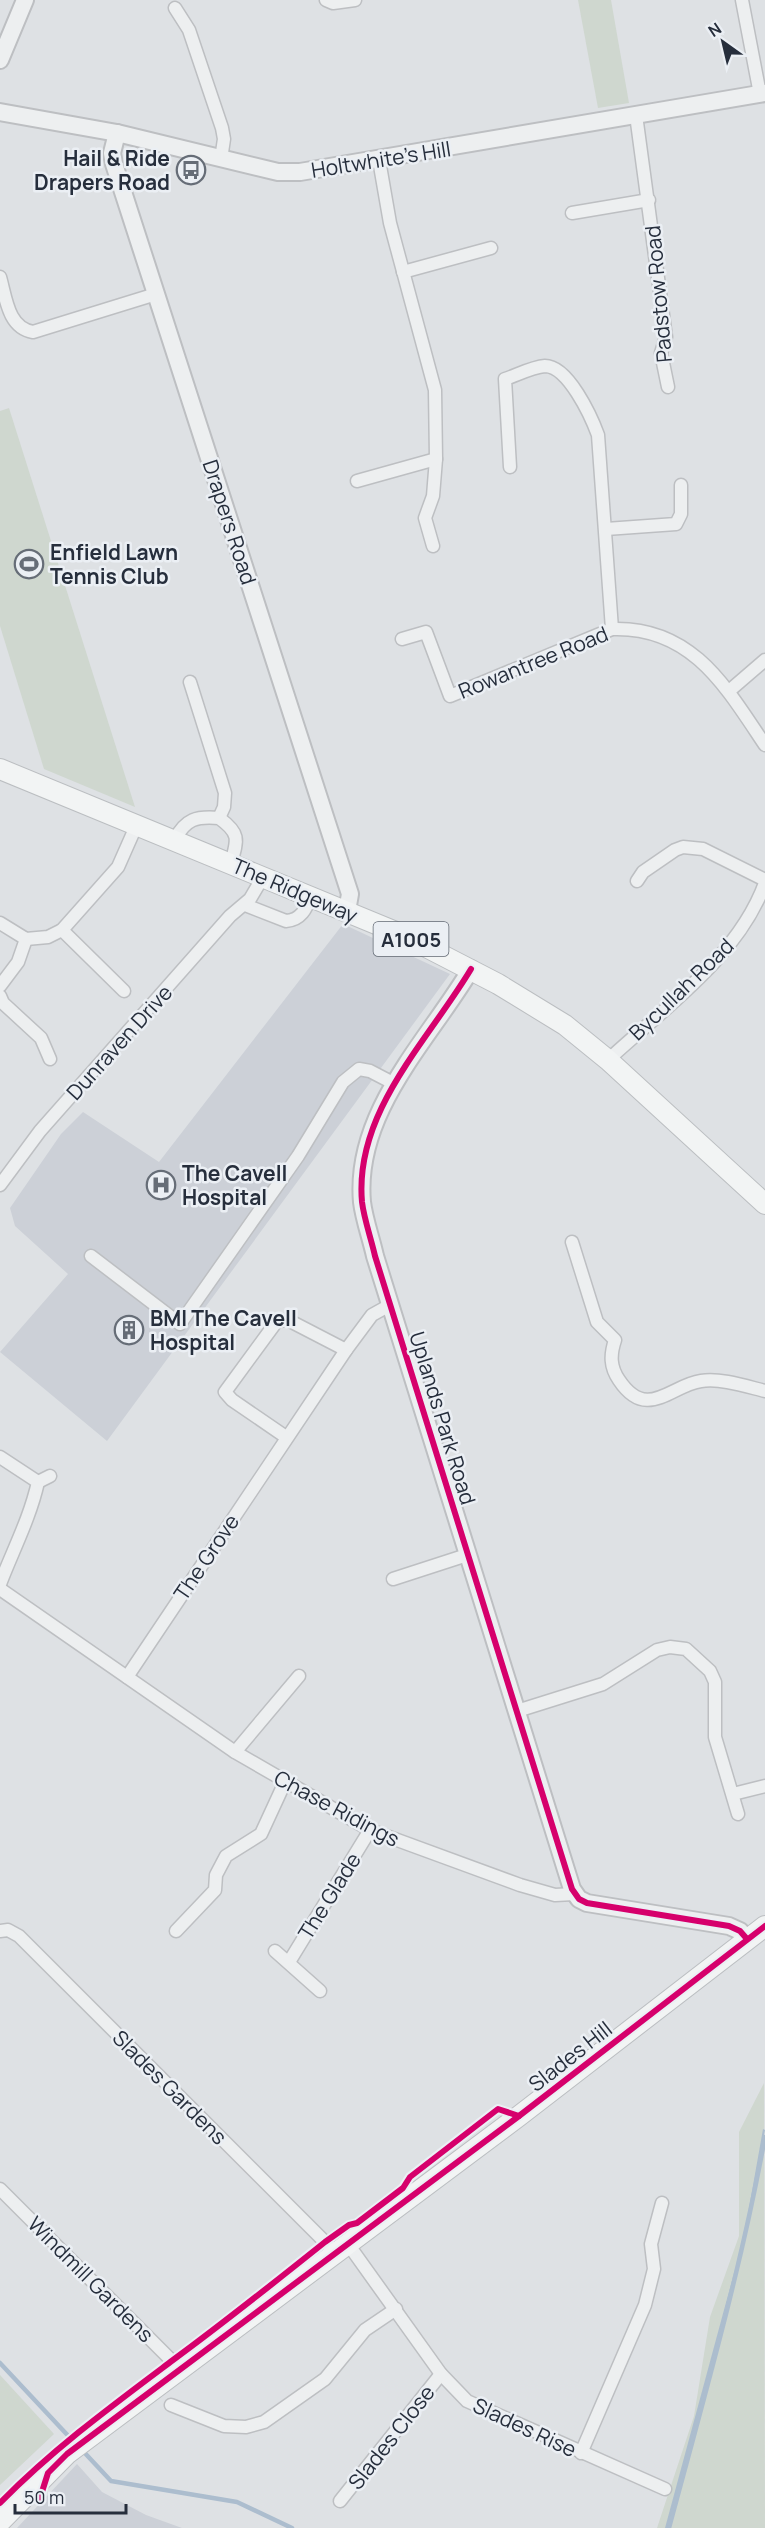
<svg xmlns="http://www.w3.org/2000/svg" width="765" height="2528" font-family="Manrope,sans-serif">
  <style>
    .built { fill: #ccd0d7 }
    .green { fill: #cfd7cf }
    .water { fill: #acbdce }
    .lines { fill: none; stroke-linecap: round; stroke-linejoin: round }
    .stream { stroke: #acbdce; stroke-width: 4.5 }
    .minor-casing { stroke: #bdbfc2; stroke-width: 15 }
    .tertiary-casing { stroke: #bdbfc2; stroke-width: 20 }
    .primary-casing { stroke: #bbbec1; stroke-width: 22 }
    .minor { stroke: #edeff0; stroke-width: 12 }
    .tertiary { stroke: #edeff0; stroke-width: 16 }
    .primary { stroke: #f2f4f4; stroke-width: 20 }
    .cycleway-casing { stroke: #ebeff4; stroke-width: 10 }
    .cycleway { stroke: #d6006c; stroke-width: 6 }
    .labels { text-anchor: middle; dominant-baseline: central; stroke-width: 5; stroke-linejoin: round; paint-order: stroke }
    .shield { fill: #ebeff4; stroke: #616873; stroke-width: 1.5 }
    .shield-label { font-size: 20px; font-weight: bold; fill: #262e3c }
    .poi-label { font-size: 21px; font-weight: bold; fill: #262e3c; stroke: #ebeff4; text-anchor: start }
    .street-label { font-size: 21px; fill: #262e3c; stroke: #ebeff4 }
  </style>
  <rect width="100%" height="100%" fill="#dee1e4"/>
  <g class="built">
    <path d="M343,924L450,974L107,1441L0,1352L68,1274L15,1226L10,1208L61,1134L83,1112L159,1162Z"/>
    <path d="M77,2464L102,2492L146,2515L182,2528H17Z"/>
  </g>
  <g class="green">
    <path d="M578,0H611L629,103L598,108Z"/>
    <path d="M9,408L135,807L44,769L0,626V411Z"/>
    <path d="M764,2083L765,2528H657L694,2416L710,2317L739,2236V2132Z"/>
    <path d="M0,2375L54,2434L0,2485Z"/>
  </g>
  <path class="water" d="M763,2129L765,2130C740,2265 703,2396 668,2528H665L744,2236Z"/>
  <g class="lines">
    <g class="stream">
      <path d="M0,2363L74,2442"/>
      <path d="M82,2450L111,2481L237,2502L292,2528"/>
      <path d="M669,2528C704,2398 741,2269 765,2137"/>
    </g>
    <g class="minor-casing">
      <g id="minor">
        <path d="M326,0L333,3L355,0"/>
        <path d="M742,0L760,94"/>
        <path d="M175,8L189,30L222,128L224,139L221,159"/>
        <path d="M636,115L666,337L661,353L668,387"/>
        <path d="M379,160L390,223L435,390L436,459L433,496L425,518L433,546"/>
        <path d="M572,213L649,200"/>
        <path d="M403,272L491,248"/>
        <path d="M0,277C6,298 8,328 33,332L156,294"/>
        <path d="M510,467L505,379C517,375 532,367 545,366C568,366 591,416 598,435L612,629"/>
        <path d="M357,481L436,459"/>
        <path d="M606,529L676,524L681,514V485"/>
        <path d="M402,639L426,632L450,696L612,629C692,626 726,687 765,745"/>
        <path d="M190,682L225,793L224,807L219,818"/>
        <path d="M729,691L765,660"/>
        <path d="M175,839C186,819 196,816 219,818C240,833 238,839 231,863"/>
        <path d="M637,881L643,872L675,850L683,847L703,849L765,880"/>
        <path d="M245,905L286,921C301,920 306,909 311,896"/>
        <path d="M0,923L26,939L48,937L62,930L118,867L137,824"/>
        <path d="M62,930L124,991"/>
        <path d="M0,986L18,962L26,939"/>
        <path d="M0,996L3,1003L41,1038L50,1059"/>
        <path d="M608,1060C664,1008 738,957 765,883"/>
        <path d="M0,1185L40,1131L230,916L250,899L263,877"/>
        <path d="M572,1242L597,1322L615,1340C610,1355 610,1367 619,1380C647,1422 671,1385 701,1381C721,1378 745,1386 765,1391"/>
        <path d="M91,1256L180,1324L298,1156L343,1082L359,1069L370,1071L393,1083"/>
        <path d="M286,1437L232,1400L225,1392L277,1321L288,1320L346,1350"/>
        <path d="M0,1457L38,1482C30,1518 13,1550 0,1584"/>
        <path d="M38,1482L50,1476"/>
        <path d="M393,1579L467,1555"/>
        <path d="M0,1589L235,1752L370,1830L520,1885L555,1895L574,1894"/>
        <path d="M127,1677L346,1350L372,1315L390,1305"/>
        <path d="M517,1711L603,1684L657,1650L670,1647L686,1649L710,1671L715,1682V1737L738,1814"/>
        <path d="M235,1752L299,1676"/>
        <path d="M733,1794L765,1786"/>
        <path d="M0,1931L8,1930L19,1936L336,2253"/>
        <path d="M176,1931L215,1890L216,1875L226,1856L261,1834L285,1782"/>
        <path d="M275,1951L320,1991"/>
        <path d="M289,1962L370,1830"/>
        <path d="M0,2189L181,2370"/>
        <path d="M348,2244L441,2374L467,2401L665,2489"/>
        <path d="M171,2405L224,2426L246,2427L264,2422L325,2379L365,2330L396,2309"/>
        <path d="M581,2453L645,2305L654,2269L651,2244L662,2203"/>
        <path d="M340,2501L441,2374"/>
      </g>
    </g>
    <g class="tertiary-casing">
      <g id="tertiary">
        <path d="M0,60L25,0"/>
        <path d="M0,112L117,133L278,172H300L765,93"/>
        <path d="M117,133L112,153L114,164L350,894L347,911"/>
        <path d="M471,969C428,1041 354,1112 362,1202C364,1219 371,1238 375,1256L572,1889L579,1899L587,1903L729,1926L740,1931L747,1939"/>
      </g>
    </g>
    <g class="primary-casing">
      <g id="primary">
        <path d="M0,769L403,935L498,984L565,1025L608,1060L765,1204"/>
        <path d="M0,2522L67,2454L519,2116L765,1926"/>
      </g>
    </g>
    <use href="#minor" class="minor"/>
    <use href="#tertiary" class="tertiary"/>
    <use href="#primary" class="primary"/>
    <g class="cycleway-casing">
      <g id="cycleway">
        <path d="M471,969C428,1041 354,1112 362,1202C364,1219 371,1238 375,1256L572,1889L579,1899L587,1903L729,1926L740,1931L747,1939"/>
        <path d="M40,2498L48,2473L67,2454L519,2116L765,1926"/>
        <path d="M0,2503C53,2449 113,2405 173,2360C225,2322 275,2282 325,2242L349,2225L357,2223L403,2188L410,2177L498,2109L519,2116"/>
      </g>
    </g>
    <use href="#cycleway" class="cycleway"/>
  </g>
  <defs>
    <g id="bus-ring" transform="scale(1.5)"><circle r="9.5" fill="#ebeff4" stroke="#666d77" stroke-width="1.5"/><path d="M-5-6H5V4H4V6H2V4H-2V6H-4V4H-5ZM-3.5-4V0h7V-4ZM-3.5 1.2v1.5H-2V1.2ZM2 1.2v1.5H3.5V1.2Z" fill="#666d77"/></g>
    <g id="stadium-ring" transform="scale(1.5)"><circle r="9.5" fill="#ebeff4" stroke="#666d77" stroke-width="1.5"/><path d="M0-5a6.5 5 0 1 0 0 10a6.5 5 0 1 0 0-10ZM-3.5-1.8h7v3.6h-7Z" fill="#666d77"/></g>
    <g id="hospital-ring" transform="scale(1.5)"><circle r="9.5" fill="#ebeff4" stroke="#666d77" stroke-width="1.5"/><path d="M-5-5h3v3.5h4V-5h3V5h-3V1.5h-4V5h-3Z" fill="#666d77"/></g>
    <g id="building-ring" transform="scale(1.5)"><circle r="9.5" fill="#ebeff4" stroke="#666d77" stroke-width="1.5"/><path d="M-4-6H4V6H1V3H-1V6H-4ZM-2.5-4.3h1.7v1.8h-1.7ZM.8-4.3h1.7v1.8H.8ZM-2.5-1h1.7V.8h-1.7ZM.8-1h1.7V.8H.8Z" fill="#666d77"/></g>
  </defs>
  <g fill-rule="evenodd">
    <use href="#bus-ring" x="191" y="170"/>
    <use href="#stadium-ring" x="29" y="564"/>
    <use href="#hospital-ring" x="161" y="1185"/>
    <use href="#building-ring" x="129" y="1330"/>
  </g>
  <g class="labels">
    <rect class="shield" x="373.5" y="922" width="75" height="34" rx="4.5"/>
    <g class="shield-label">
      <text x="411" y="939">A1005</text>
    </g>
    <g class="poi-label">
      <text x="170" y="158" text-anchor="end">Hail &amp; Ride<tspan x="170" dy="24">Drapers Road</tspan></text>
      <text x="50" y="552">Enfield Lawn<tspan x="50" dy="24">Tennis Club</tspan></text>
      <text x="182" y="1173">The Cavell<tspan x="182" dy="24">Hospital</tspan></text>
      <text x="150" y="1318">BMI The Cavell<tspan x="150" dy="24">Hospital</tspan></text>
    </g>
    <g class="street-label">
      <text transform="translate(381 159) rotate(-9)">Holtwhite's Hill</text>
      <text transform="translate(658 294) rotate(-95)">Padstow Road</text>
      <text transform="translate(230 522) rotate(72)">Drapers Road</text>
      <text transform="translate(533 662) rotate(-22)">Rowantree Road</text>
      <text transform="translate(295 890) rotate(23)">The Ridgeway</text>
      <text transform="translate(681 989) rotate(-44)">Bycullah Road</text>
      <text transform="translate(119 1042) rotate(-48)">Dunraven Drive</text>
      <text transform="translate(443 1418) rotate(73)">Uplands Park Road</text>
      <text transform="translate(206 1557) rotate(-56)">The Grove</text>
      <text transform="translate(337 1808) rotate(28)">Chase Ridings</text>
      <text transform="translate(329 1896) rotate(-58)">The Glade</text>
      <text transform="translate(570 2056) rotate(-38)">Slades Hill</text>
      <text transform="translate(170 2087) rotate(45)">Slades Gardens</text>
      <text transform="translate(91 2279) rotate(45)">Windmill Gardens</text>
      <text transform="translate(525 2427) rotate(25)">Slades Rise</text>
      <text transform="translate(391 2437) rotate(-52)">Slades Close</text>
    </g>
  </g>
  <g transform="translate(723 42) rotate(326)" stroke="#ebeff4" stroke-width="4.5" paint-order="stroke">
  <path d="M0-4.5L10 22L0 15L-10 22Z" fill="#262e3c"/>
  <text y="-9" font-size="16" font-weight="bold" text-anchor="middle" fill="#262e3c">N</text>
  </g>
  <path d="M15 2504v9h111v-9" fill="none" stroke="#262e3c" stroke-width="3"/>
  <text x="24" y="2504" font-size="18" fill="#262e3c" stroke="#ebeff4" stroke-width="4.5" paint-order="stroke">50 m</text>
</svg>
